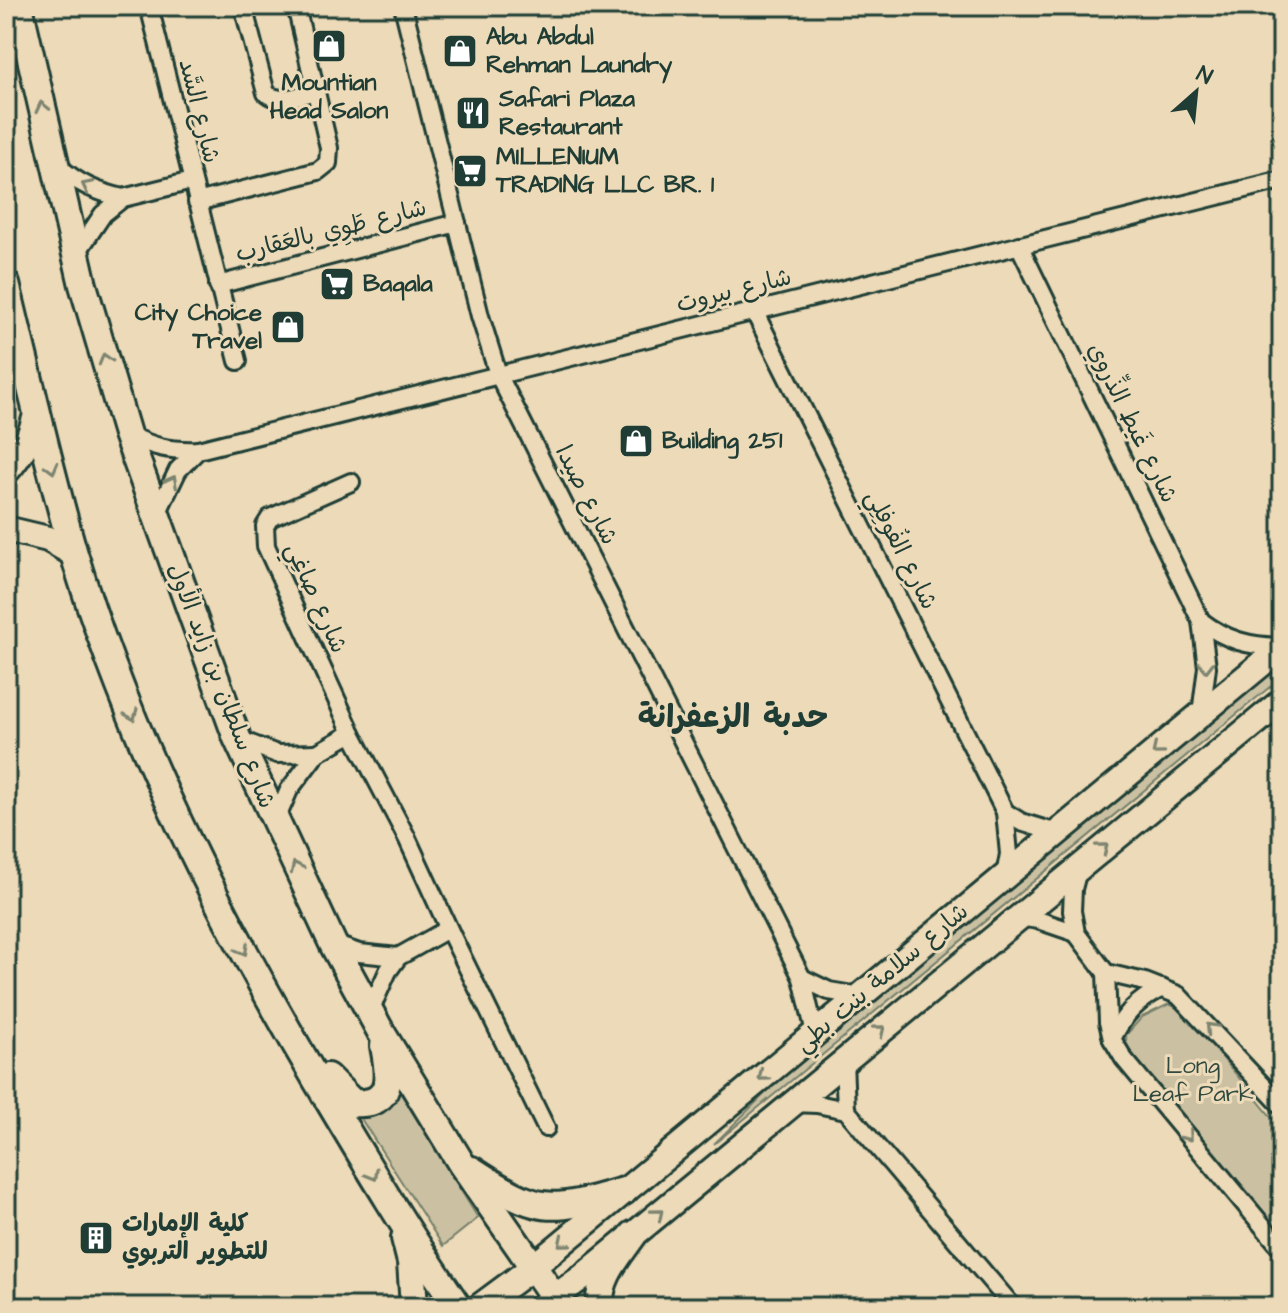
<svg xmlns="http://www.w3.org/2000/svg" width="1288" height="1313" font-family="'Architects Daughter','Playpen Sans Arabic',sans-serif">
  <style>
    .green { fill: #cbc1a2; stroke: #757f6b; stroke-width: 2 }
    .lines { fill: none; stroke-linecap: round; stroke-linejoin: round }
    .street-casing { stroke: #1f3d34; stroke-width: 22 }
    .secondary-casing { stroke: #1f3d34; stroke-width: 30 }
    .primary-casing { stroke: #1f3d34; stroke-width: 32 }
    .street { stroke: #eddab8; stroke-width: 16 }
    .secondary { stroke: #eddab8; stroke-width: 24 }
    .primary { stroke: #eddab8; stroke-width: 26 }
    .oneway { stroke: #7c846f }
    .labels { text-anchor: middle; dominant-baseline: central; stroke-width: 6; stroke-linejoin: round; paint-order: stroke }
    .poi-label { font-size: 24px; font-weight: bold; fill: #1f3d34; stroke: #eddab8; text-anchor: start }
    .street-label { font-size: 24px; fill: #1f3d34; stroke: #eddab8 }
    .park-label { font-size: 24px; fill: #304a3f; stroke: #eddab8 }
    .district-label { font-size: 32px; font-weight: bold; fill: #1f3d34; stroke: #eddab8 }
  </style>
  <rect width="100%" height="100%" fill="#eddab8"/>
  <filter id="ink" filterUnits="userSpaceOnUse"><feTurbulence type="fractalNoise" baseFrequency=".0125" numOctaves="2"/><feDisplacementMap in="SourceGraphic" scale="16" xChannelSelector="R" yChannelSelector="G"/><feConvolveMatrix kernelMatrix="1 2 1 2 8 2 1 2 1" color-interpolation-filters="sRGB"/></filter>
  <g filter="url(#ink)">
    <g class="green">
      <path d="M1282,656V677L714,1144L798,1061Z"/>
      <path d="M1169,1004L1184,1011L1282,1130V1245L1127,1057L1126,1035L1142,1017Z"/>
      <path d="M395,1084L478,1218L443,1246L356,1111Z"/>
    </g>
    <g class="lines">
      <g class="street-casing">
        <g id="street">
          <path d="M149,6L238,361"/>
          <path d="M243,6L266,93C280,105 300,95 317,90"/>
          <path d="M403,6L480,316L498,374L802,978L815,1033"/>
          <path d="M58,166C78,184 97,192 123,198"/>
          <path d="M197,202L318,171L328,163L329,148L296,6"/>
          <path d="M1019,245L1201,621L1207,667L1201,714"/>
          <path d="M76,254L103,214L123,198L192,181"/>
          <path d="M218,285L457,223"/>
          <path d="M754,311L1005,812L1009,854L1005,876"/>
          <path d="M127,434C153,447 168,451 198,450L1282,180"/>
          <path d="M351,482L270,518L265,526L266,546L352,733L407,838L453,938L546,1128"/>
          <path d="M156,516L178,470L198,450"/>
          <path d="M1201,621C1227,641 1249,646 1281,647"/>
          <path d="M238,739L277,754L317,753"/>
          <path d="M1005,812L1021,822L1057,833"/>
          <path d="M275,822L289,790L317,753L352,733"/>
          <path d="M1078,870L1073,889L1072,911L1076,933L1106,973L1108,1022L1112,1039L1124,1059L1282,1249"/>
          <path d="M1019,917L1038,920L1076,933"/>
          <path d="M333,944L359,953L398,957"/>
          <path d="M1106,973L1145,982L1178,995L1282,1106"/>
          <path d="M802,978L829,991L859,996"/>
          <path d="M370,1011L388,971L398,957L448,929"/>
          <path d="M1112,1039C1124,1014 1138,1000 1162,988"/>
          <path d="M844,1060L846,1110"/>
          <path d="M792,1103L817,1104L846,1110L1013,1307"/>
        </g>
      </g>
      <g class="secondary-casing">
        <g id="secondary">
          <path d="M6,472C24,452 31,436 37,410"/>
          <path d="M6,529L48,539L74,554"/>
          <path d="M479,1307L533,1267L1282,647"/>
          <path d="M541,1307L581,1278L1282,701"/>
        </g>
      </g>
      <g class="primary-casing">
        <g id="primary">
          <path d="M19,6L83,285L127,434L237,738L333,944L381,1032L461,1163L561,1307"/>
          <path d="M6,284C28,374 48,465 74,554C130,740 219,914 317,1081C363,1158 408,1234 458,1307"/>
          <path d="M327,1077L353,1103C394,1106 390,1076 384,1046"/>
          <path d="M472,1170C539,1214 547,1213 624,1191"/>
          <path d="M405,1238L411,1262L414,1307"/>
          <path d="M600,1307C598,1278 617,1258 633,1235"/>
        </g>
      </g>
      <use href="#street" class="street"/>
      <use href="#secondary" class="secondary"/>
      <use href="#primary" class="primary"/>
    </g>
    <defs><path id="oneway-chevron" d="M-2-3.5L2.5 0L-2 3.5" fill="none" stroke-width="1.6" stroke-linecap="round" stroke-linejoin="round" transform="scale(2)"/></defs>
    <g class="oneway">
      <use href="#oneway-chevron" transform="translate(42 107) rotate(-103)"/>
      <use href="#oneway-chevron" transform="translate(87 186) rotate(-153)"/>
      <use href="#oneway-chevron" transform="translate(105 359) rotate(-106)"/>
      <use href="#oneway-chevron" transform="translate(52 468) rotate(75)"/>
      <use href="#oneway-chevron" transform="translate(172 481) rotate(-62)"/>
      <use href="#oneway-chevron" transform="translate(1206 667) rotate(90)"/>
      <use href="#oneway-chevron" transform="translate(132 715) rotate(68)"/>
      <use href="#oneway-chevron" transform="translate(1157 750) rotate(140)"/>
      <use href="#oneway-chevron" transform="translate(1103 848) rotate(-39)"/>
      <use href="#oneway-chevron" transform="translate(296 867) rotate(-115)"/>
      <use href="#oneway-chevron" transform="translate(243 950) rotate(61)"/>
      <use href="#oneway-chevron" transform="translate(1211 1028) rotate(-133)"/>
      <use href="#oneway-chevron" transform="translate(880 1030) rotate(-39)"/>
      <use href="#oneway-chevron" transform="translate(763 1076) rotate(140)"/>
      <use href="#oneway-chevron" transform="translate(1188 1136) rotate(50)"/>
      <use href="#oneway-chevron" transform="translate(373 1175) rotate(60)"/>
      <use href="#oneway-chevron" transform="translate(658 1214) rotate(-40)"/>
      <use href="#oneway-chevron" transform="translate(563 1242) rotate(140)"/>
    </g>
  </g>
  <defs>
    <g id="shop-square" transform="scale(1.8)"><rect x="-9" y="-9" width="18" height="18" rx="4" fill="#1f3d34" stroke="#eddab8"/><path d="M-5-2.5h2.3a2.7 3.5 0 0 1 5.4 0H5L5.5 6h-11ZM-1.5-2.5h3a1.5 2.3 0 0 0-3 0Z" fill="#fff"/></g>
    <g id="restaurant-square" transform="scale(1.8)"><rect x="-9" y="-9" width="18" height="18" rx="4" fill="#1f3d34" stroke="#eddab8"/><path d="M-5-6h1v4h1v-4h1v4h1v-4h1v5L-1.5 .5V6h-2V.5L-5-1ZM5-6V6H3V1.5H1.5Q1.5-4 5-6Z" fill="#fff"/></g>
    <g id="supermarket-square" transform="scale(1.8)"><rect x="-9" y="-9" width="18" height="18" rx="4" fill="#1f3d34" stroke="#eddab8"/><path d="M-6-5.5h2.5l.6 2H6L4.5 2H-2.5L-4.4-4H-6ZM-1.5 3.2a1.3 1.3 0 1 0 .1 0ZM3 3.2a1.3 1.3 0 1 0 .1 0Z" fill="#fff"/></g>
    <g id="building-square" transform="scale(1.8)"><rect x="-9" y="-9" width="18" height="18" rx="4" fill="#1f3d34" stroke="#eddab8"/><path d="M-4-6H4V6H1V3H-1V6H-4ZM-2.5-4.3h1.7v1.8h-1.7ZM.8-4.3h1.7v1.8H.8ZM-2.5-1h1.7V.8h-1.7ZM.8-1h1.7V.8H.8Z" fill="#fff"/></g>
  </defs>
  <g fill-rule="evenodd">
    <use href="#shop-square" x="329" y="46"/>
    <use href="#shop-square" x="460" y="51"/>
    <use href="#restaurant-square" x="473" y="113"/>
    <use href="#supermarket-square" x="470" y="171"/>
    <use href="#supermarket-square" x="337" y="284"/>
    <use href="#shop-square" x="288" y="327"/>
    <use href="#shop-square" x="636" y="441"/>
    <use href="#building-square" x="96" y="1238"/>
  </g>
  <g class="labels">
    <g class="poi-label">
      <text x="486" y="37">Abu Abdul<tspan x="486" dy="28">Rehman Laundry</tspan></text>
      <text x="329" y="83" text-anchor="middle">Mountian<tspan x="329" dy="28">Head Salon</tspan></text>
      <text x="499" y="99">Safari Plaza<tspan x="499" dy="28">Restaurant</tspan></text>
      <text x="496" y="157">MILLENIUM<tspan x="496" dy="28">TRADING LLC BR. 1</tspan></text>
      <text x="363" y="284">Baqala</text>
      <text x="262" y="313" text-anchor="end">City Choice<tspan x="262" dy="28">Travel</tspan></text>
      <text x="662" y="441">Building 251</text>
      <text x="122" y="1224">كلية الإمارات<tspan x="122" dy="28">للتطوير التربوي</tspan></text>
    </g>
    <g class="street-label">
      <text transform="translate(199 111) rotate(76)">شارع السَّد</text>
      <text transform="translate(331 231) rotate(-14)">شارع طَوِي بالعَقارب</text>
      <text transform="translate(734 291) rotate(-14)">شارع بيروت</text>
      <text transform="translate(1132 423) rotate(64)">شارع غَيط الذِّروي</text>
      <text transform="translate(586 495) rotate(63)">شارع صيدا</text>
      <text transform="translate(901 550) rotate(63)">شارع الفُوفِلِي</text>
      <text transform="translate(316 598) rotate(66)">شارع صاغِي</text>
      <text transform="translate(221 686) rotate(69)">شارع سلطان بن زايد الأول</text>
      <text transform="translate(882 978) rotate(-40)">شارع سلامة بنت بطي</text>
    </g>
    <g class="park-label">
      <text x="1193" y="1066">Long<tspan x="1193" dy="28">Leaf Park</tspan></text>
    </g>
    <g class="district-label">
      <text x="733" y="717">حدبة الزعفرانة</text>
    </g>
  </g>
  <rect width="1288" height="1313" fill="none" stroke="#eddab8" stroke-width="32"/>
  <rect x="16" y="16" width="1256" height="1281" fill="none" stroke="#1f3d34" stroke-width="3" filter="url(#ink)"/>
  <g transform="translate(1196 92) rotate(27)" stroke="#eddab8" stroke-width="6" paint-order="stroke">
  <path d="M0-6L14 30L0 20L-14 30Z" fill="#1f3d34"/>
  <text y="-12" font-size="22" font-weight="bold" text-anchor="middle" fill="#1f3d34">N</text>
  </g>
</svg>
